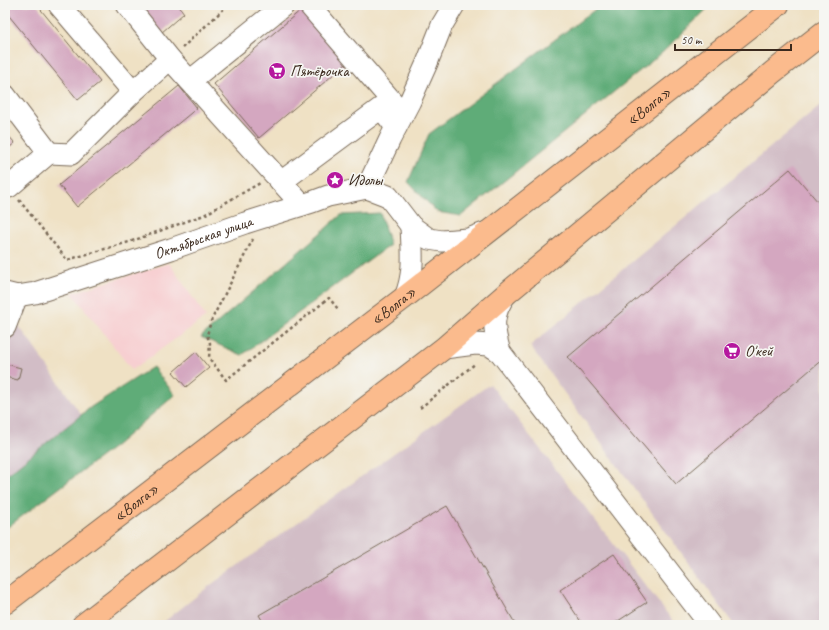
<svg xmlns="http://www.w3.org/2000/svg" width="829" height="630" font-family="Caveat,sans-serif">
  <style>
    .built { fill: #f7cfd1 }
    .industrial { fill: #d2bdc6 }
    .forest { fill: #5eac78; stroke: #4c6b4b }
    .building { fill: #d4a7c0 }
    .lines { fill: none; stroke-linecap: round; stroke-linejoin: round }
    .minor-casing { stroke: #7a6a58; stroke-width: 23 }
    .highway-casing { stroke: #7a6a58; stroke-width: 24 }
    .path { stroke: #7a6a58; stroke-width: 2.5; stroke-dasharray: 3 3; stroke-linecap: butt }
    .minor { stroke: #fff; stroke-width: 21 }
    .highway { stroke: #fbbb8d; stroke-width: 22 }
    .labels { text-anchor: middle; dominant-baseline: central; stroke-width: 3.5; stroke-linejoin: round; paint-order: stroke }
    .poi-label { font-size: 16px; fill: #3b2a1e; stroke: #f6f6f2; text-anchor: start }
    .street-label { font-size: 16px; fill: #3b2a1e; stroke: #f6f6f2 }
  </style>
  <rect width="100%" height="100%" fill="#f6f6f2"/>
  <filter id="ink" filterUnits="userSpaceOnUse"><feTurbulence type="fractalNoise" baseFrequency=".025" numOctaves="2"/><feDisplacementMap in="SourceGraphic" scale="8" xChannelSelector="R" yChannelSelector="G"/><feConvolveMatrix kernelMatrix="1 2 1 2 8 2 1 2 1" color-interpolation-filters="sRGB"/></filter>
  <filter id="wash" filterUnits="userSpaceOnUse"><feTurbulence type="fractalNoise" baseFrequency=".012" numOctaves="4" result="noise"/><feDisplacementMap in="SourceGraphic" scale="16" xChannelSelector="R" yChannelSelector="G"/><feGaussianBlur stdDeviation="0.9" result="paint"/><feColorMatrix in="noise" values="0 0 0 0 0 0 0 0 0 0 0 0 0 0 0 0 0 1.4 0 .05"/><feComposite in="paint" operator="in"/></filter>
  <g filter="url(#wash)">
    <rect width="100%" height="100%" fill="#efe1c4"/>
    <path class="built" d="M169,263L206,317L132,370L72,293Z"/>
    <g class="industrial">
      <path d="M824,103V625H734L530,346Z"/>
      <path d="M5,306L99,440L5,512Z"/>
      <path d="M490,384L676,625H160L208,587Z"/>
    </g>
    <g class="forest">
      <path d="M601,5H711L663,52L461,216L437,212L408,182L429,134Z"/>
      <path d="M380,213L390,245L242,355L201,337L341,215Z"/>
      <path d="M153,367L175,395L115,446L5,529V476L91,407Z"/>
    </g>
    <g id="blocks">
      <g class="building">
        <path d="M5,5H37L100,82L78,100L5,11Z"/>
        <path d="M138,5H178L184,13L161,33Z"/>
        <path d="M302,9L347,63L259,138L214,84Z"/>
        <path d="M179,86L197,108L77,207L59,185Z"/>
        <path d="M5,132L15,143L5,151Z"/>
        <path d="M790,169L824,209V358L676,484L568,357Z"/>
        <path d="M196,352L209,368L186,387L173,372Z"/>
        <path d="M6,364L21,368L18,380L5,377Z"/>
        <path d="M447,506L516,625H265L259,615Z"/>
        <path d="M614,554L647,602L612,625H583L560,590Z"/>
      </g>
    </g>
  </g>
  <g filter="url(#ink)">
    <use href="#blocks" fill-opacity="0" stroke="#7a6a58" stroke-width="1"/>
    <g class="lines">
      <g class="minor-casing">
        <g id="minor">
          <path d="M127,5L170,59L133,92"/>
          <path d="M309,5L403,114"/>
          <path d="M170,59L302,205"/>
          <path d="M190,81L284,5"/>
          <path d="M5,95L49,153L9,187"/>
          <path d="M49,153L71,154L133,92L59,5"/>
          <path d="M281,182L381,108L396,127"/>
          <path d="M367,188L390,139L410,101L427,63L442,25L454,5"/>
          <path id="s1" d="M5,293L17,296L35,293L171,249L245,223L312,202L328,196L367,188L388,196L411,226L429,239L442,241L468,239L487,232"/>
          <path d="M405,297C415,273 412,252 411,226"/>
          <path d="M5,327L17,296"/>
          <path d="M444,348L475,344L489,345L500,352L710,625"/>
          <path d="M500,352C493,328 491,315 506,294"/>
        </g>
      </g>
      <g class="highway-casing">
        <g id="highway">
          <path id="s2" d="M5,603L405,297L778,5"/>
          <path d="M83,625L444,348L506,294L773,72L824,32"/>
        </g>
      </g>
      <g class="path">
        <path d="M182,48L228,5"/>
        <path d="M19,200L67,260L129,242L204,215L260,183"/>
        <path d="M253,239L211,321L207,335L210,343L209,358L226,380L329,298L338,309"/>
        <path d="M420,408L476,363"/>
      </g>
      <use href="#minor" class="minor"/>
      <use href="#highway" class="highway"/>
    </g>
  </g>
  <defs>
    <g id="supermarket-disc" transform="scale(0.9)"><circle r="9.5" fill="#b5179e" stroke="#f6f6f2"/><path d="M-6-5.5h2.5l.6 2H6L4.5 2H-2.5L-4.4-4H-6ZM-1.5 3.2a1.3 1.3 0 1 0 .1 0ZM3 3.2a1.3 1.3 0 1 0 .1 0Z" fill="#fff"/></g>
    <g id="sight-disc" transform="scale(0.9)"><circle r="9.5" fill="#b5179e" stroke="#f6f6f2"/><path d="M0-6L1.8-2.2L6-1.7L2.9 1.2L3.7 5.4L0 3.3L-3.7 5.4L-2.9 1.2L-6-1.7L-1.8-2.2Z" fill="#fff"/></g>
  </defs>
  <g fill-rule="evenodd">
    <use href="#supermarket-disc" x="277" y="71"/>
    <use href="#sight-disc" x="335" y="180"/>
    <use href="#supermarket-disc" x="732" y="351"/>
  </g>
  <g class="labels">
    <g class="poi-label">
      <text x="290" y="71">Пятёрочка</text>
      <text x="348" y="180">Идолы</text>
      <text x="745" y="351">О'кей</text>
    </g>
    <g class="street-label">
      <text stroke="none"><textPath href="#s2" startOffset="813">«Волга»</textPath></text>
      <text stroke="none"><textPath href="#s1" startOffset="208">Октябрьская улица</textPath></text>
      <text stroke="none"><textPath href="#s2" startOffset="489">«Волга»</textPath></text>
      <text stroke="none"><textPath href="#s2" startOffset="165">«Волга»</textPath></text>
    </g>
  </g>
  <rect width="829" height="630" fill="none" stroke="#f6f6f2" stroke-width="20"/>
  <path d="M675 44v6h116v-6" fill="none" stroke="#3b2a1e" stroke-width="2"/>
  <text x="681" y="44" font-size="12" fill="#3b2a1e" stroke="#f6f6f2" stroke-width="3" paint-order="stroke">50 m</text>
</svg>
